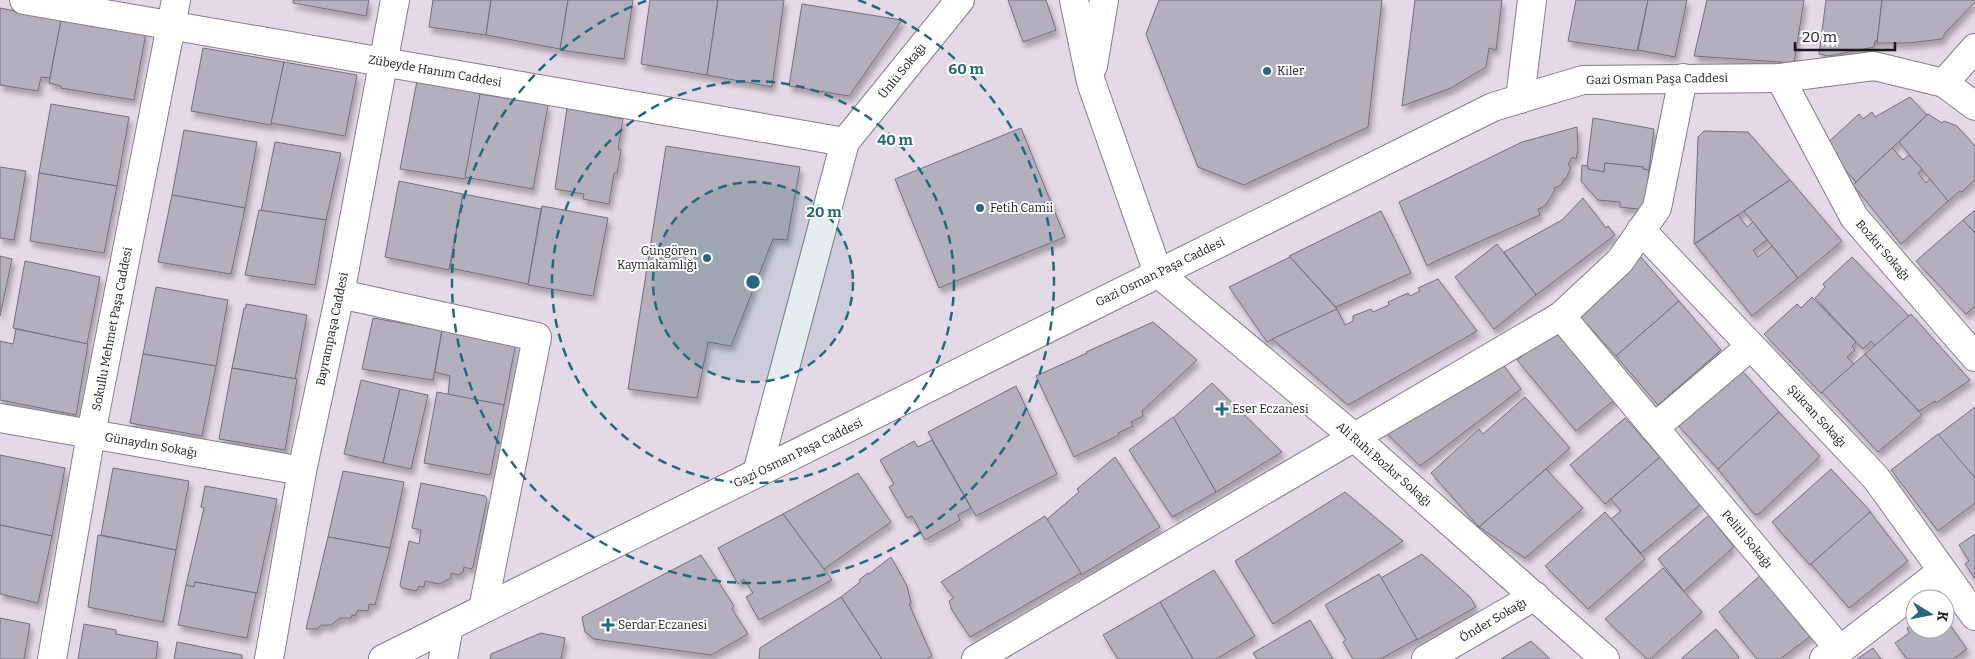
<svg xmlns="http://www.w3.org/2000/svg" width="1975" height="659" font-family="Bitter,serif">
  <style>
    .building { fill: #b3afbd; stroke: #726f7c; filter: url(#shadow) }
    .lines { fill: none; stroke-linecap: round; stroke-linejoin: round }
    .minor-casing { stroke: #857c88; stroke-width: 30 }
    .tertiary-casing { stroke: #857c88; stroke-width: 30 }
    .minor { stroke: #fff; stroke-width: 28 }
    .tertiary { stroke: #fff; stroke-width: 28 }
    .ring { fill: none; stroke: #25687a; stroke-width: 2.5; stroke-dasharray: 9 6 }
    .poi-dot { fill: #25687a; stroke: #fff; stroke-width: 2 }
    .labels { text-anchor: middle; dominant-baseline: central; stroke-width: 4; stroke-linejoin: round; paint-order: stroke }
    .street-label { font-size: 12px; fill: #1b181c; stroke: #fff }
    .poi-label { font-size: 12px; fill: #1b181c; stroke: #fff; text-anchor: start }
    .centre { fill: #25687a; stroke: #fff; stroke-width: 2.5 }
    .ring-label { font-size: 15px; text-anchor: middle; font-weight: bold; fill: #25687a; stroke: #fff; stroke-width: 4; stroke-linejoin: round; paint-order: stroke }
  </style>
  <defs>
    <filter id="shadow"><feDropShadow dx="3" dy="5.5" stdDeviation="2.5" flood-color="#0004"/></filter>
  </defs>
  <rect width="100%" height="100%" fill="#e4dae7"/>
  <g class="building">
    <path d="M293,0H369L366,16L293,3Z"/>
    <path d="M433,0H491L486,35L429,27Z"/>
    <path d="M491,0H568L560,49L486,35Z"/>
    <path d="M568,0H633L624,59L560,50Z"/>
    <path d="M650,0H718L707,75L641,64Z"/>
    <path d="M718,0H784L772,87L707,75Z"/>
    <path d="M1008,0H1046L1056,30L1023,42Z"/>
    <path d="M1159,0H1382L1368,127L1244,185L1198,167L1146,34Z"/>
    <path d="M1415,0H1502L1496,50L1489,48L1486,67L1451,88L1402,106Z"/>
    <path d="M1576,0H1648L1637,51L1568,41Z"/>
    <path d="M1648,0H1687L1675,57L1638,50Z"/>
    <path d="M1707,0H1804L1794,63L1694,56Z"/>
    <path d="M1826,0H1882L1878,36L1877,41H1875L1874,47L1829,56L1819,54Z"/>
    <path d="M1882,0H1975V2L1945,33L1942,39L1909,43H1877Z"/>
    <path d="M802,4L902,20L849,96L789,86Z"/>
    <path d="M0,8L61,20L50,78L41,77L38,91L0,85Z"/>
    <path d="M61,20L146,32L134,100L61,88V86L49,83Z"/>
    <path d="M203,48L284,62L271,125L191,111Z"/>
    <path d="M284,62L357,75L345,136L271,123Z"/>
    <path d="M417,81L481,92L465,179L400,169Z"/>
    <path d="M480,94L548,105L533,189L465,177Z"/>
    <path d="M1910,97L1927,115L1856,182L1824,146L1859,114L1863,119L1872,112L1875,117Z"/>
    <path d="M51,104L129,117L117,186L39,173Z"/>
    <path d="M567,108L623,119L618,149L621,150L617,173H614L609,204L583,199L584,194L555,189Z"/>
    <path d="M1928,114L1942,123L1944,121L1957,126L1975,146V179L1962,192L1960,191L1948,201L1899,142Z"/>
    <path d="M1593,118L1654,129L1649,170L1643,169V167L1605,163L1604,172L1588,169L1587,166Z"/>
    <path d="M1577,127L1578,150L1576,159L1572,157L1568,165L1571,167L1566,179H1564L1561,185L1554,188L1555,190L1545,206L1538,209L1540,215L1436,261L1427,266L1399,202L1522,142Z"/>
    <path d="M1021,128L1065,237L939,288L895,179Z"/>
    <path d="M184,130L257,142L245,208L172,195Z"/>
    <path d="M1704,131L1748,132L1790,180L1694,244L1698,137Z"/>
    <path d="M275,142L341,153L326,220L261,211Z"/>
    <path d="M666,146L800,167L787,240L773,239L731,346L708,342L697,398L628,389Z"/>
    <path d="M1892,148L1903,160L1909,155L1922,169L1918,173L1926,183L1930,179L1948,201L1901,244L1853,185Z"/>
    <path d="M1605,163L1643,167V169L1649,170L1645,210L1620,207V202L1598,200L1581,181L1582,165L1588,166V169L1604,172Z"/>
    <path d="M0,167L26,171L14,240L0,238Z"/>
    <path d="M39,173L117,186L104,253L30,241Z"/>
    <path d="M1790,180L1842,241L1798,278L1744,211Z"/>
    <path d="M399,181L463,194L449,270L385,257Z"/>
    <path d="M463,194L541,209L528,284L450,268Z"/>
    <path d="M172,195L245,208L231,274L158,262Z"/>
    <path d="M1583,198L1606,228L1608,226L1615,235L1536,295L1504,252L1562,220Z"/>
    <path d="M542,206L608,218L593,296L528,285Z"/>
    <path d="M259,210L326,220L315,285L245,275Z"/>
    <path d="M1975,210V233L1963,220Z"/>
    <path d="M1381,211L1411,273L1336,307L1289,256Z"/>
    <path d="M1738,215L1747,227L1753,222L1767,240L1753,250L1758,257L1772,246L1798,278L1752,316L1695,244Z"/>
    <path d="M1963,220L1975,233V306L1966,314L1916,261Z"/>
    <path d="M1497,244L1536,295L1494,329L1455,277Z"/>
    <path d="M1639,255L1679,301L1616,356L1574,310Z"/>
    <path d="M0,256L12,259L0,316Z"/>
    <path d="M1290,257L1337,309L1267,342L1229,287Z"/>
    <path d="M1852,257L1909,316L1875,346L1871,341L1863,349L1815,298L1825,287L1823,284Z"/>
    <path d="M25,261L100,277L87,344L13,328Z"/>
    <path d="M1438,279L1477,331L1348,405L1272,339L1337,309L1345,325L1353,321V316L1371,309L1373,312L1389,305L1388,302L1408,293L1410,296L1420,291L1418,288Z"/>
    <path d="M156,287L228,300L216,366L143,354Z"/>
    <path d="M1812,297L1856,342L1852,346L1855,350L1847,357L1854,364L1821,393L1764,334L1797,304L1801,308Z"/>
    <path d="M1679,301L1721,350L1658,405L1616,356Z"/>
    <path d="M246,304L307,315L295,379L232,368L244,308H246Z"/>
    <path d="M1911,314L1970,380L1936,403L1935,401L1919,411L1865,354Z"/>
    <path d="M373,318L442,330L433,380L362,369Z"/>
    <path d="M1153,322L1197,360L1142,411L1143,416L1131,422L1133,426L1118,433L1119,435L1074,457L1036,376L1087,353L1086,352Z"/>
    <path d="M1561,325L1618,397L1576,431L1517,360Z"/>
    <path d="M16,329L88,344L76,415L0,400V341L13,344Z"/>
    <path d="M442,330L516,342L504,405L448,395L450,376L435,372Z"/>
    <path d="M143,354L216,366L202,436L130,423Z"/>
    <path d="M1865,354L1922,415L1878,452L1822,392Z"/>
    <path d="M1502,363L1521,389L1420,466L1381,428Z"/>
    <path d="M1738,366L1779,412L1718,469L1676,423Z"/>
    <path d="M232,368L297,379L285,450L219,439Z"/>
    <path d="M361,380L400,389L383,463L344,454Z"/>
    <path d="M1212,383L1282,452L1216,492L1173,418Z"/>
    <path d="M1016,386L1057,474L976,516L928,432Z"/>
    <path d="M400,389L428,395L411,469L383,463Z"/>
    <path d="M437,392L504,405L490,475L424,463Z"/>
    <path d="M1525,397L1570,448L1479,527L1431,473L1479,429L1483,434Z"/>
    <path d="M1975,407V478L1938,435Z"/>
    <path d="M1779,412L1820,456L1760,513L1755,515L1718,469Z"/>
    <path d="M1173,417L1216,492L1172,517L1129,450Z"/>
    <path d="M1625,418L1660,457L1605,504L1570,465Z"/>
    <path d="M1938,434L1975,478V503L1938,531L1891,470Z"/>
    <path d="M932,440L971,508L958,515L960,520L925,540L912,516L907,518L889,487L894,484L880,460L914,441L918,447Z"/>
    <path d="M0,455L65,468L52,536L0,525Z"/>
    <path d="M1115,457L1160,527L1081,575L1046,520L1079,492L1077,489Z"/>
    <path d="M1660,457L1701,504L1641,553L1611,519L1621,511L1611,499Z"/>
    <path d="M113,468L189,481L176,550L101,535Z"/>
    <path d="M1546,469L1583,508L1525,558L1479,527Z"/>
    <path d="M1831,469L1871,512L1810,565L1772,522Z"/>
    <path d="M343,471L404,482L390,548L328,537Z"/>
    <path d="M858,473L891,522L824,569L783,514Z"/>
    <path d="M421,483L485,496L487,499L473,567L471,569L464,567L463,572L458,575L451,573V578L439,584L425,581L424,587L419,586L416,591L402,588L400,585L409,541L419,544L421,530L412,528Z"/>
    <path d="M205,486L277,499L257,593L195,582L194,587L186,585L204,508L201,507Z"/>
    <path d="M1345,492L1403,541L1273,624L1235,561Z"/>
    <path d="M1605,512L1645,559L1588,609L1545,566Z"/>
    <path d="M1870,512L1908,561L1849,608L1811,564Z"/>
    <path d="M783,514L832,580L759,620L746,597L753,593L744,579L738,584L718,548Z"/>
    <path d="M1709,515L1734,547L1684,591L1658,559Z"/>
    <path d="M1045,516L1081,573L970,637L952,610L949,601L954,598L941,582Z"/>
    <path d="M0,525L52,536L38,603L0,594Z"/>
    <path d="M1975,534V579L1965,564L1969,561L1959,545Z"/>
    <path d="M98,535L176,550L163,622L88,607Z"/>
    <path d="M328,537L390,548L375,605L369,604L368,611L358,610L355,616L352,615L351,618H340L331,625H321L317,629H306Z"/>
    <path d="M1422,554L1470,597L1476,607L1417,640L1381,578Z"/>
    <path d="M701,555L734,606L732,609L748,634L711,655L594,639L585,632L582,617Z"/>
    <path d="M891,557L907,586L911,603L909,604L932,656L927,659H882L841,597L860,582L859,580L868,573L869,574Z"/>
    <path d="M1663,568L1702,612L1650,659H1647L1605,619Z"/>
    <path d="M1214,570L1255,636L1216,659H1193L1160,602Z"/>
    <path d="M1763,573L1816,632L1780,659H1757L1719,612Z"/>
    <path d="M1379,574L1417,639L1380,659H1353L1343,642L1346,640L1325,605Z"/>
    <path d="M195,582L256,593L247,638L178,625L186,585L194,587Z"/>
    <path d="M841,597L882,659H759L760,648Z"/>
    <path d="M1160,602L1193,659H1118L1103,635Z"/>
    <path d="M0,618L30,624L24,659H0Z"/>
    <path d="M1945,618L1967,649L1953,659H1907L1895,643L1909,633L1907,628L1915,623V629H1945Z"/>
    <path d="M1310,620L1333,659H1257L1253,653Z"/>
    <path d="M84,624L116,630V634L158,642L156,659H78Z"/>
    <path d="M1716,629L1739,657L1737,659H1681Z"/>
    <path d="M541,633L565,638L561,659H490L491,654Z"/>
    <path d="M1531,641L1550,659H1501Z"/>
    <path d="M177,642L242,655V659H174Z"/>
    <path d="M1873,648L1881,659H1857Z"/>
  </g>
  <g class="lines">
    <g class="minor-casing">
      <g id="minor">
        <path d="M24,0L845,142"/>
        <path d="M1780,78L1854,217L1975,357"/>
        <path d="M1944,83L1975,48"/>
        <path d="M1520,99L1532,0"/>
        <path d="M1641,230L1876,478L1975,616"/>
        <path d="M340,294L537,337L483,609"/>
        <path d="M1561,316L1840,650"/>
        <path d="M0,418L302,471"/>
        <path d="M1654,428L1751,346"/>
        <path d="M757,473L845,142L960,0"/>
        <path d="M52,659L91,434L176,0"/>
        <path d="M976,659L1561,316L1620,261L1657,208L1683,78"/>
        <path d="M1426,659L1535,596"/>
        <path d="M1824,659L1840,650L1942,571"/>
      </g>
    </g>
    <g class="tertiary-casing">
      <g id="tertiary">
        <path d="M1074,0L1091,82L1158,273L1354,437L1605,659"/>
        <path d="M1093,66L1104,0"/>
        <path d="M269,659L302,471L340,294L395,0"/>
        <path d="M383,659L1493,107L1583,80L1780,78L1874,66L1944,83L1975,106"/>
        <path d="M443,659L449,626"/>
      </g>
    </g>
    <use href="#minor" class="minor"/>
    <use href="#tertiary" class="tertiary"/>
  </g>
  <circle cx="753" cy="282" r="100" fill="#25687a" fill-opacity=".12"/>
  <g class="ring">
    <circle cx="753" cy="282" r="100"/>
    <circle cx="753" cy="282" r="201"/>
    <path d="M858 0A301 301 0 1 1 648 0"/>
  </g>
  <g class="poi-dot">
    <circle cx="1267" cy="71" r="5"/>
    <circle cx="980" cy="208" r="5"/>
    <circle cx="707" cy="258" r="5"/>
    <path d="M1219.5 401.5h5v5h5v5h-5v5h-5v-5h-5v-5h5z"/>
    <path d="M605.5 617.5h5v5h5v5h-5v5h-5v-5h-5v-5h5z"/>
  </g>
  <g class="labels">
    <g class="street-label">
      <text transform="translate(435 71) rotate(10)">Zübeyde Hanım Caddesi</text>
      <text transform="translate(902 71) rotate(-51)">Ünlü Sokağı</text>
      <text transform="translate(1657 79) rotate(-1)">Gazi Osman Paşa Caddesi</text>
      <text transform="translate(1883 250) rotate(49)">Bozkır Sokağı</text>
      <text transform="translate(1160 272) rotate(-26)">Gazi Osman Paşa Caddesi</text>
      <text transform="translate(112 329) rotate(-79)">Sokullu Mehmet Paşa Caddesi</text>
      <text transform="translate(332 329) rotate(-78)">Bayrampaşa Caddesi</text>
      <text transform="translate(1817 416) rotate(47)">Şükran Sokağı</text>
      <text transform="translate(151 445) rotate(10)">Günaydın Sokağı</text>
      <text transform="translate(798 453) rotate(-26)">Gazi Osman Paşa Caddesi</text>
      <text transform="translate(1384 464) rotate(41)">Ali Ruhi Bozkır Sokağı</text>
      <text transform="translate(1747 539) rotate(50)">Pelitli Sokağı</text>
      <text transform="translate(1493 620) rotate(-30)">Önder Sokağı</text>
    </g>
    <g class="poi-label">
      <text x="1277" y="71">Kiler</text>
      <text x="990" y="208">Fetih Camii</text>
      <text x="697" y="251" text-anchor="end">Güngören<tspan x="697" dy="14">Kaymakamlığı</tspan></text>
      <text x="1232" y="409">Eser Eczanesi</text>
      <text x="618" y="625">Serdar Eczanesi</text>
    </g>
  </g>
  <circle cx="753" cy="282" r="8" class="centre"/>
  <g class="ring-label">
    <text x="966" y="74">60 m</text>
    <text x="895" y="145">40 m</text>
    <text x="824" y="217">20 m</text>
  </g>
  <g transform="translate(1930 614) rotate(100)"><circle r="24" fill="#ffffff" stroke="#a4a3a4"/>
  <path d="M0-4L9 19L0 12L-9 19Z" fill="#25687a"/>
  <text y="-8" font-size="14" font-weight="bold" text-anchor="middle" fill="#1b181c">K</text>
  </g>
  <path d="M1795 42v8h100v-8" fill="none" stroke="#1b181c" stroke-width="2.5"/>
  <text x="1802" y="42" font-size="15" fill="#1b181c" stroke="#ffffff" stroke-width="4" paint-order="stroke">20 m</text>
</svg>
